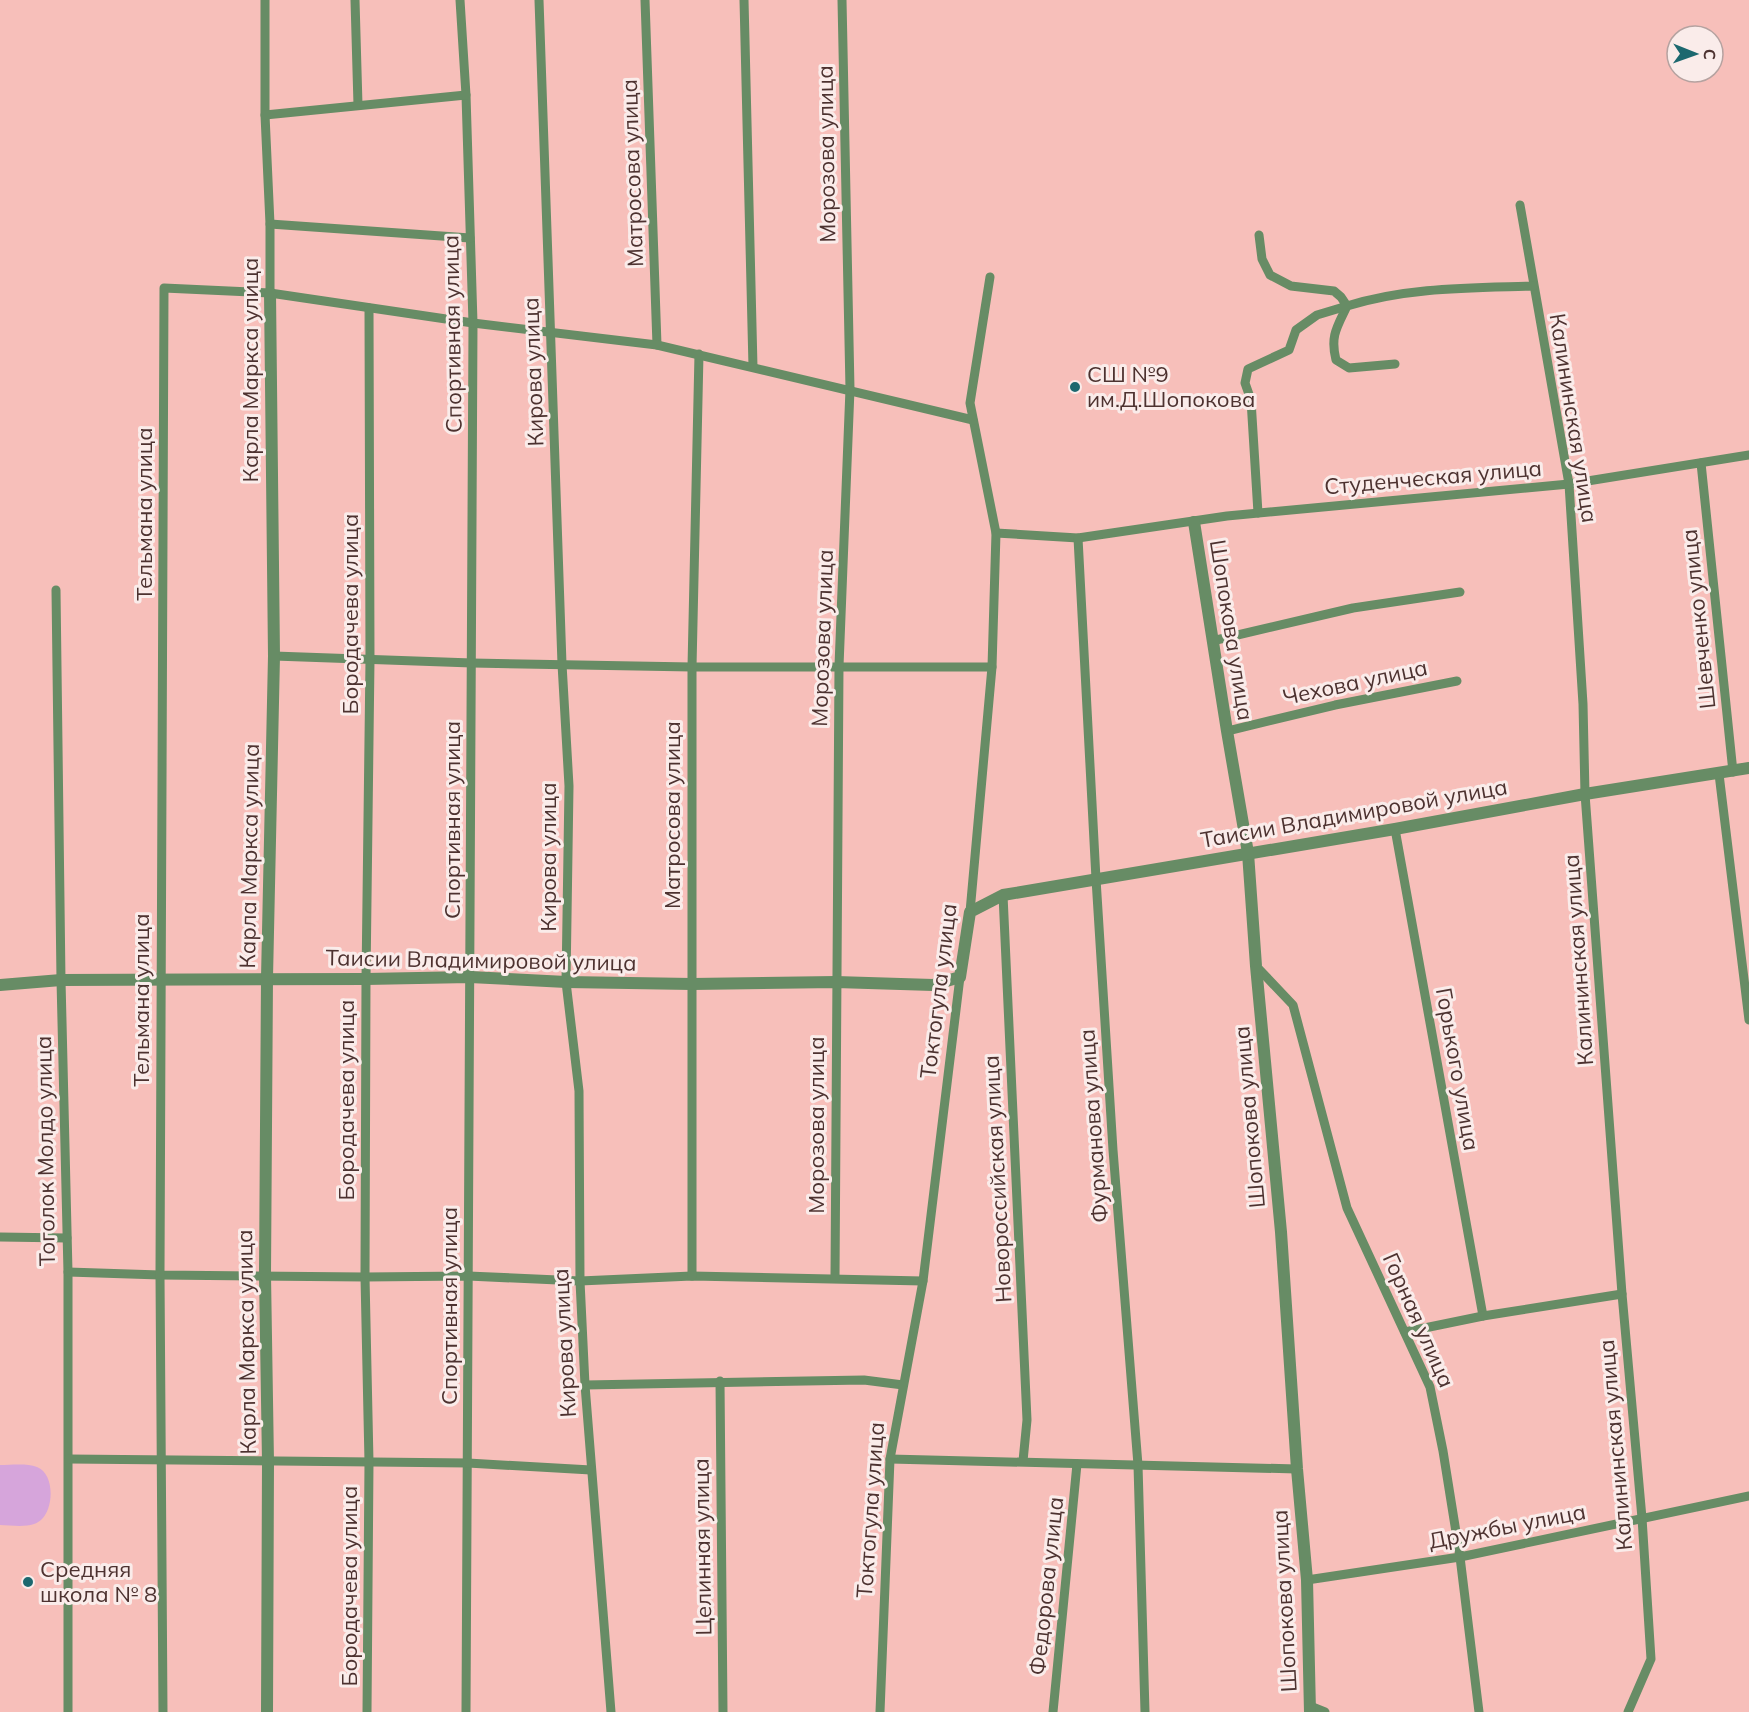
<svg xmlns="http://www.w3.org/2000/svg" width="1749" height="1712" font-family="Mulish,sans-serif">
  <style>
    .green { fill: #d6a5db }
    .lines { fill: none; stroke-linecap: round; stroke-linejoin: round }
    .minor { stroke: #678c65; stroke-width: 9 }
    .tertiary { stroke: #678c65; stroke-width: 12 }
    .poi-dot { fill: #1c686f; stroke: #faecea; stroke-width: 2 }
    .labels { text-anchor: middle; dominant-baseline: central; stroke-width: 6; stroke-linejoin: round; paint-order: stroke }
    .street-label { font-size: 22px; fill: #4d3230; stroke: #faecea }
    .poi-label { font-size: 22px; fill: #4d3230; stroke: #faecea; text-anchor: start }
  </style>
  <rect width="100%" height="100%" fill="#f7bfba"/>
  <path class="green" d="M0,1465C11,1465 27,1463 37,1467C55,1474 54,1509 41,1520C31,1529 12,1525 0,1525Z"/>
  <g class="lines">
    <g class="minor">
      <path d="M265,0V115L270,224V293"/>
      <path d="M355,0L358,105"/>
      <path d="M460,0L466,95L473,323L466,1712"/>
      <path d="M539,0L562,664L569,786L566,982L579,1091L580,1281L585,1385L611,1712"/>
      <path d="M645,0L657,345"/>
      <path d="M744,0L753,367"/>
      <path d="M265,115L466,95"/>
      <path d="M1520,205L1569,484L1583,704L1585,794L1622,1294L1642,1518L1651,1659L1628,1712"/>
      <path d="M270,224L470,238"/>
      <path d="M1395,364L1349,368L1336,360C1330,336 1337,327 1347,306C1407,287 1471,288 1533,286"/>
      <path d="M1701,463L1733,772"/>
      <path d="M1258,513L1251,400L1245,383L1248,369L1289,350L1296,330L1317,315L1347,306L1341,297L1334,291L1291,286L1270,275L1262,259L1259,235"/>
      <path d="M996,533L1078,538L1227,516L1569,484L1749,455"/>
      <path d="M1078,538L1096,879L1113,1150L1138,1465L1145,1712"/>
      <path d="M56,590L61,980L68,1272V1712"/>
      <path d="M1212,641L1353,608L1460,592"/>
      <path d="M274,656L472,663L692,667H992"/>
      <path d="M1227,731L1335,705L1457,681"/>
      <path d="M1719,774L1749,1020"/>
      <path d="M1395,829L1483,1316"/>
      <path d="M1003,895L1027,1420L1023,1461"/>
      <path d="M970,912L992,667L996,533L970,403L990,277"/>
      <path d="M1256,966L1293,1005L1347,1208L1430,1387L1443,1451L1460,1557L1479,1712"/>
      <path d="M0,1237L67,1238"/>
      <path d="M68,1272L160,1275L365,1277L468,1276L580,1281L692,1276L923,1281"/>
      <path d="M692,1276V667L699,354"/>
      <path d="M835,1278L839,666L850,389L842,0"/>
      <path d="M1405,1332L1483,1316L1622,1294"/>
      <path d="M720,1381L723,1712"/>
      <path d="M585,1385L864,1380L903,1385"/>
      <path d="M69,1459L468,1463L591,1470"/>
      <path d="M890,1459L1297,1469"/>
      <path d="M1307,1580L1460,1557L1749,1496"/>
      <path d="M1310,1706L1325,1712"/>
      <path d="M163,1712L160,1275L164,288L270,293L473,323L657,345L973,420"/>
      <path d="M367,1712L369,1462L365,1277L366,979L370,660L369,308"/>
      <path d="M880,1712L890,1459L923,1281L960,977"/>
      <path d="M1053,1712L1077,1464"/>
    </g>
    <g class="tertiary">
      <path d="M1194,522L1227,731L1248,853L1256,966L1281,1232L1297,1469L1307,1580L1310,1712"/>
      <path d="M0,985L61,980L366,979L470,977L566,982L692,984L836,982L933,985L960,977L970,912L1003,895L1395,829L1585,794L1749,768"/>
      <path d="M267,1712L268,1462L265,1275L267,978L274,656L270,293"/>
    </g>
  </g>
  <g class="poi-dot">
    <circle cx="1075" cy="387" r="6"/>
    <circle cx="28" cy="1582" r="6"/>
  </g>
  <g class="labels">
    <g class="street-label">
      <text transform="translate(826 154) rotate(-91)">Морозова улица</text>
      <text transform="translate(632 173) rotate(-92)">Матросова улица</text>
      <text transform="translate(452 334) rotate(-91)">Спортивная улица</text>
      <text transform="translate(250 370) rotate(-90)">Карла Маркса улица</text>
      <text transform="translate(533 372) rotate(-92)">Кирова улица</text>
      <text transform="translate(1574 418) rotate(81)">Калининская улица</text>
      <text transform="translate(1433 477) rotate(-5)">Студенческая улица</text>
      <text transform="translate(144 514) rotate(-90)">Тельмана улица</text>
      <text transform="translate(350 614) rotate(-90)">Бородачева улица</text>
      <text transform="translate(1698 619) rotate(-96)">Шевченко улица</text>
      <text transform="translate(1232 630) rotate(81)">Шопокова улица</text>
      <text transform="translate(822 638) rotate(-88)">Морозова улица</text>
      <text transform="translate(1355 682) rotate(-12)">Чехова улица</text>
      <text transform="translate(1354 813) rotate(-10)">Таисии Владимировой улица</text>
      <text transform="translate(672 815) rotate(-90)">Матросова улица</text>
      <text transform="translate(452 820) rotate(-90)">Спортивная улица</text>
      <text transform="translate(249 856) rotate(-89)">Карла Маркса улица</text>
      <text transform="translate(548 857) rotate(-90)">Кирова улица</text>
      <text transform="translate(481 960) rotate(1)">Таисии Владимировой улица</text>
      <text transform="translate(1578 960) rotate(-94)">Калининская улица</text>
      <text transform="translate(938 991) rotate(-83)">Токтогула улица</text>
      <text transform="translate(141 1000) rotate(-90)">Тельмана улица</text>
      <text transform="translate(1458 1069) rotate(80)">Горького улица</text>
      <text transform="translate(346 1100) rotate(-90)">Бородачева улица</text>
      <text transform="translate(1249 1117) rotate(-95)">Шопокова улица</text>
      <text transform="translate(816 1125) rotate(-90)">Морозова улица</text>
      <text transform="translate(1093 1126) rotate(-94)">Фурманова улица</text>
      <text transform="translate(45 1151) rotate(-91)">Тоголок Молдо улица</text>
      <text transform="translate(997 1179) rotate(-93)">Новороссийская улица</text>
      <text transform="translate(449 1306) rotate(-90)">Спортивная улица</text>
      <text transform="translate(1419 1320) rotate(66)">Горная улица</text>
      <text transform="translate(246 1342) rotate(-91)">Карла Маркса улица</text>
      <text transform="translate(564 1343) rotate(-93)">Кирова улица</text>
      <text transform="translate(1615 1445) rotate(-95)">Калининская улица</text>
      <text transform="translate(870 1510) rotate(-86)">Токтогула улица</text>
      <text transform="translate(1507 1526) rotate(-11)">Дружбы улица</text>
      <text transform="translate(702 1547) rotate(-91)">Целинная улица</text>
      <text transform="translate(349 1586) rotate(-90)">Бородачева улица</text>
      <text transform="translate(1046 1586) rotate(-84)">Федорова улица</text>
      <text transform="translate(1284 1601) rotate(-93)">Шопокова улица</text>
    </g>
    <g class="poi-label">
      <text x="1087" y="374">СШ №9<tspan x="1087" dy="25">им.Д.Шопокова</tspan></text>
      <text x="40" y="1569">Средняя<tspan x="40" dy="25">школа № 8</tspan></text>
    </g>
  </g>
  <g transform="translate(1695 54) rotate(91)"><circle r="28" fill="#faecea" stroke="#b5a2a0" stroke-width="1.5"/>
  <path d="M0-4.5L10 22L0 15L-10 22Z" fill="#1c686f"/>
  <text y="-9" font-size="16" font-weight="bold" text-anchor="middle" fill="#4d3230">С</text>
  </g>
</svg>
